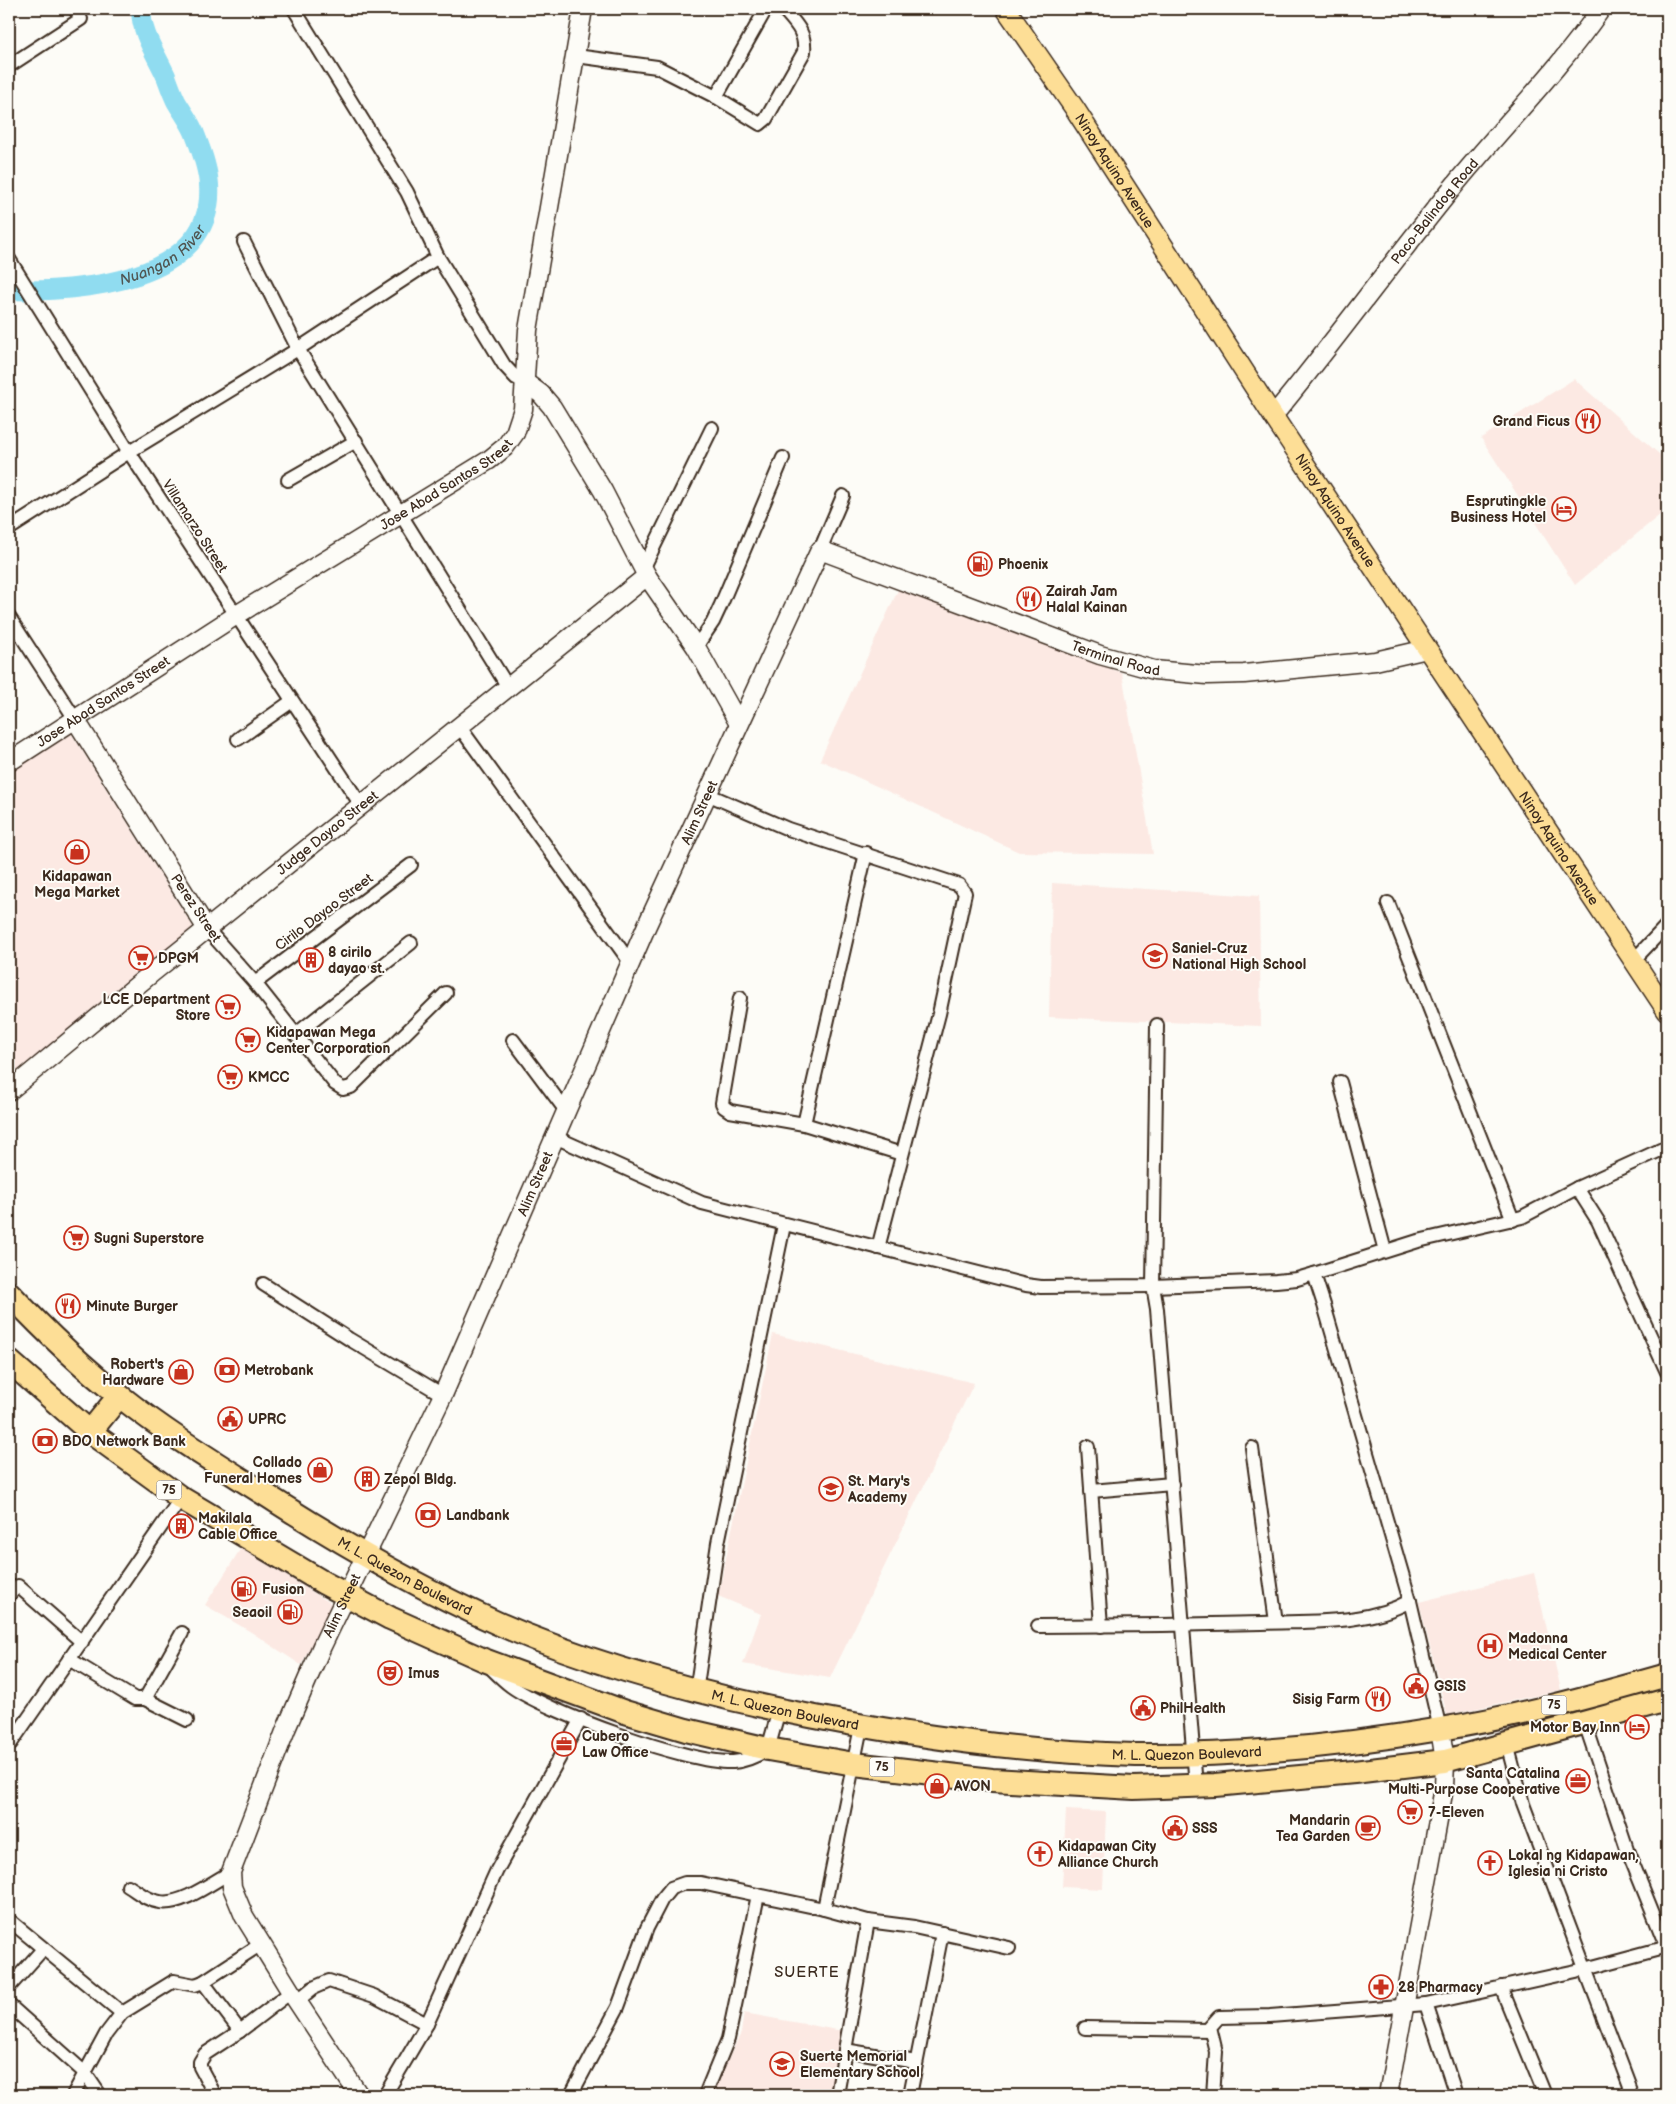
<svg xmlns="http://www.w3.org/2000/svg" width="1676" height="2104" font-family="'Balsamiq Sans',sans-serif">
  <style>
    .built { fill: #fce9e3 }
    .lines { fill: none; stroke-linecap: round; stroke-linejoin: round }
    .river { stroke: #90dcf0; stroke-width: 20 }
    .street-casing { stroke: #3b2a1e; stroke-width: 16 }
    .secondary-casing { stroke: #3b2a1e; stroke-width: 21 }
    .primary-casing { stroke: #3b2a1e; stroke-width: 22 }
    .highway-casing { stroke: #3b2a1e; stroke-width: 26 }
    .street { stroke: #fdfcf7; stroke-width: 12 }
    .secondary { stroke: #fdfcf7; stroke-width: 18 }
    .primary { stroke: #fdde96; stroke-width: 19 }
    .highway { stroke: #fdde96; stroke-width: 22 }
    .labels { text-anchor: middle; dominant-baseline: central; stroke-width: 4; stroke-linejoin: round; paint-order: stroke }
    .shield { fill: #fdfcf7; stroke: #75695f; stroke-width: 1 }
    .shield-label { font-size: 12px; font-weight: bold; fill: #3b2a1e }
    .street-label { font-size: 14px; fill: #3b2a1e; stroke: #fdfcf7 }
    .poi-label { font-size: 14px; font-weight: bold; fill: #3b2a1e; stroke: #fdfcf7; text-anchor: start }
    .water-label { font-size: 15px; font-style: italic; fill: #505652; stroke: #fdfcf7 }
    .neighbourhood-label { font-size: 15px; letter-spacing: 1px; fill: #3b2a1e; stroke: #fdfcf7 }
  </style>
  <rect width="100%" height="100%" fill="#fdfcf7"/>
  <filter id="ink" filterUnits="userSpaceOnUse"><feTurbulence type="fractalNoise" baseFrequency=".02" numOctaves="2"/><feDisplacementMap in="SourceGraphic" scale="10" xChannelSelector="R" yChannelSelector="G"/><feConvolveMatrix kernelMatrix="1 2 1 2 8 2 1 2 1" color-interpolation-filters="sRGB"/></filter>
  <g filter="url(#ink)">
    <g class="built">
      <path d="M1574,379L1667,461V509L1575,585L1481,438Z"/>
      <path d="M898,590L1122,673L1153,854L1019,852L820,760Z"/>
      <path d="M71,733L195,930L9,1077V774Z"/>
      <path d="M1052,883L1259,896L1261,1026L1049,1017Z"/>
      <path d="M773,1334L974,1383L830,1678L743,1664L761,1614L718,1596Z"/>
      <path d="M241,1548L332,1604L301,1665L251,1632L205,1605Z"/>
      <path d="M1534,1573L1561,1690L1447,1715L1419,1602Z"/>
      <path d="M1066,1810L1106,1812L1103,1889L1062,1887Z"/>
      <path d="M744,2013L843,2031L832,2095H711L741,2033Z"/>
    </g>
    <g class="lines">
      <path class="river" id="s1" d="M9,290C77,293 216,282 209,185C208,170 202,152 196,137C192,124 182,112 176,101C172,93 169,84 166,76C156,54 141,33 141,9"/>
      <g class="street-casing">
        <g id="street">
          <path d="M294,9L407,192L438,257L504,365L516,378L526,383"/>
          <path d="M576,56L657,67L716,97L760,124L766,119L804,52C806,32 795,23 783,9"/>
          <path d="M9,66L81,19L75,9"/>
          <path d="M716,97L766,9"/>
          <path d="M244,242L298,349L508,687"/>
          <path d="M9,259L129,452L361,805"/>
          <path d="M288,480L356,441"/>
          <path d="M9,529L129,452L298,349L438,257"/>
          <path d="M820,550L843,496"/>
          <path d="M643,569L712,428"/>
          <path d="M9,617L75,719"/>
          <path d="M696,647L713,622L720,607L783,458"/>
          <path d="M459,726L630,962"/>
          <path d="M238,739L292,701"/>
          <path d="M707,794L788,829L959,885L965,893L939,1014L878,1248"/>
          <path d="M1388,903L1513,1220"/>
          <path d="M207,929L255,983L335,1084L343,1089L351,1087L446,993"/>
          <path d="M1633,961L1667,925"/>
          <path d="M255,983L411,865"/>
          <path d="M740,998L722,1103L724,1107L730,1111L804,1124L902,1154"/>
          <path d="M1157,1025L1153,1286L1157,1309L1196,1786"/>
          <path d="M295,1035L411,943"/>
          <path d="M513,1040L566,1111"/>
          <path d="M1340,1082L1385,1251"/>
          <path d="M804,1124L866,853"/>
          <path d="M555,1137L702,1203L1026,1285L1041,1287L1153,1286L1276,1281L1297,1279L1314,1274"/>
          <path d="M1577,1188L1598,1221L1667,1372"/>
          <path d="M263,1284L349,1339L443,1395"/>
          <path d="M1088,1447L1101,1626"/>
          <path d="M1252,1448L1276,1622"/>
          <path d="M1091,1491L1172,1484"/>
          <path d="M9,1595L18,1586L82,1642"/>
          <path d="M1038,1626C1112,1626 1187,1625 1262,1623C1310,1621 1367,1625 1410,1601"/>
          <path d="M69,1659L135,1699H145L182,1633"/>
          <path d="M491,1668C497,1674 504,1681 511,1686C547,1712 689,1764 733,1762C746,1761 757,1756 768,1749L779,1710"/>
          <path d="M696,1692L718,1543L784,1225"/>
          <path d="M145,1699L187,1720"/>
          <path d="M1585,1723L1627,1849L1667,1948"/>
          <path d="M1440,1729L1410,1601L1324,1305L1314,1274L1418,1241L1522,1217L1577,1188L1667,1147"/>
          <path d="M1507,1744L1523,1804L1633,2095"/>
          <path d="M9,1746L181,1498"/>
          <path d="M128,1886C138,1892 148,1901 160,1902C181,1906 213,1882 231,1872"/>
          <path d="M824,1909L861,1727"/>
          <path d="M9,1920L122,2013"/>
          <path d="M203,1982L240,2031"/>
          <path d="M9,1987L43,1949"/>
          <path d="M1501,1987L1545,2095"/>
          <path d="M297,2001L313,1988L329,1981L374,1996L427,2024"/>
          <path d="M1426,2004L1456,2095"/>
          <path d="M9,2005L85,2073L100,2095"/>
          <path d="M1085,2028L1210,2030"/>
          <path d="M845,2050L916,2062"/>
          <path d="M9,2094L10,2095"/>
          <path d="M73,2095L106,2034L122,2013L174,1981L195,1985L203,1982L261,1944"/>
          <path d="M215,2095L200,2067V2062L205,2054L240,2031L291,1992"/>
          <path d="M385,2095L427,2024L497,1870L581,1719"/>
          <path d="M571,2095L618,2007L647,1928L662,1899L671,1888L685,1883H701L824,1909L868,1921L914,1927L1009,1948"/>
          <path d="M705,2095L728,2039L758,1895"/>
          <path d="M837,2095L868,1921"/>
          <path d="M910,2095L942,1933"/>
          <path d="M1213,2095L1216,2052L1210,2027L1219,2017L1270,2016L1426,2004L1585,1969L1667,1947"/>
        </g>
      </g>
      <g class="secondary-casing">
        <g id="secondary">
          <path d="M526,383L541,394L552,407L603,491L647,576L696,647L739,724"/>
          <path id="s2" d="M1273,416C1335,341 1392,262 1453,187C1502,127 1557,72 1601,9"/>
          <path d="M75,719L207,929"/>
          <path id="s3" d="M9,762L235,616L489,460L505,447L515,433L523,409L528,330L583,9"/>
          <path id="s4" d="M9,1091L152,973L647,576"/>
          <path id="s5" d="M359,2095L291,1992L244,1916L232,1887L231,1872L286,1729L322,1646L443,1395L647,925L820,550L1100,655L1154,670L1207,675L1244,674L1375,661L1427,649"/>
          <path d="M1388,2095L1444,1788L1445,1761L1440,1729"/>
        </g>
      </g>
      <g class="primary-casing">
        <g id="primary">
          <path id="s6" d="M1006,9L1075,109L1273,416L1667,1011"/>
        </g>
      </g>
      <g class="highway-casing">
        <g id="highway">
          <path id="s7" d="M9,1293C44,1330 81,1366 121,1397C170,1436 224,1468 277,1502C348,1547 421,1589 497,1623C588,1663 683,1689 780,1710C897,1734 1017,1752 1136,1755C1237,1756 1341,1746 1440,1729C1517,1717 1593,1696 1667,1675"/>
          <path d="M9,1361L90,1432L181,1498L324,1583L390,1618L484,1660L625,1712L686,1730L768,1749L854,1764L992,1780L1134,1788L1215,1785L1354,1772L1445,1761L1667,1700"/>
          <path d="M90,1432L119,1396"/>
        </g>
      </g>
      <use href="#street" class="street"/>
      <use href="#secondary" class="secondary"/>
      <use href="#primary" class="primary"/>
      <use href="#highway" class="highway"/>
    </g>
  </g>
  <defs>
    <g id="restaurant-ring" transform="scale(1.25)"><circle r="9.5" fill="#fdfcf7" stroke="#c8321e" stroke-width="1.5"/><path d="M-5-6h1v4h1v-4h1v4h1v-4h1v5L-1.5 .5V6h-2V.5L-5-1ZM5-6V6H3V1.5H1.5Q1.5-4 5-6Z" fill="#c8321e"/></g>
    <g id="hotel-ring" transform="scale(1.25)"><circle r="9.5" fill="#fdfcf7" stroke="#c8321e" stroke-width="1.5"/><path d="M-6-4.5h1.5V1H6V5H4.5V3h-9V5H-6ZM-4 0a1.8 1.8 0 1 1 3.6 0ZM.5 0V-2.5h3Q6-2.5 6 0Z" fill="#c8321e"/></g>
    <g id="fuel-ring" transform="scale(1.25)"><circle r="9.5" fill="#fdfcf7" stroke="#c8321e" stroke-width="1.5"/><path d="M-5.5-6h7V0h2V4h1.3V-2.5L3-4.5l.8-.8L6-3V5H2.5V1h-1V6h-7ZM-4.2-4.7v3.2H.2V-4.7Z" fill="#c8321e"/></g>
    <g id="shop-ring" transform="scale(1.25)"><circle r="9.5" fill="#fdfcf7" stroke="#c8321e" stroke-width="1.5"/><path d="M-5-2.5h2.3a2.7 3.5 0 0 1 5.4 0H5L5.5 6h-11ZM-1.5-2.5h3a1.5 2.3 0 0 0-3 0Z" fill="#c8321e"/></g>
    <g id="school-ring" transform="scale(1.25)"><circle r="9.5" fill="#fdfcf7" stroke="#c8321e" stroke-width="1.5"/><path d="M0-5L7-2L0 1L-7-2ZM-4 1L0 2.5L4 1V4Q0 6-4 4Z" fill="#c8321e"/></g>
    <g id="supermarket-ring" transform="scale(1.25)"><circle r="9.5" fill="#fdfcf7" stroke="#c8321e" stroke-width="1.5"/><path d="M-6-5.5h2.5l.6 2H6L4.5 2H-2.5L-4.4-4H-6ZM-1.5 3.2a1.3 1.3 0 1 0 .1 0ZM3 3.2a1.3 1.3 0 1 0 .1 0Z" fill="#c8321e"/></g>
    <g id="building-ring" transform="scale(1.25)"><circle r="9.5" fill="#fdfcf7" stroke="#c8321e" stroke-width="1.5"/><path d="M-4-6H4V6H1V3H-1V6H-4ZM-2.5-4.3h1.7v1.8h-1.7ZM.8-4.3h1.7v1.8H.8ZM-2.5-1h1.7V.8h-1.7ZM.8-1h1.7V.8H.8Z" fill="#c8321e"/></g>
    <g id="bank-ring" transform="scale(1.25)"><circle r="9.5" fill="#fdfcf7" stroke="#c8321e" stroke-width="1.5"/><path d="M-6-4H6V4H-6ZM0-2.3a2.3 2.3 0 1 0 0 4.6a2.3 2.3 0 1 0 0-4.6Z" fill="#c8321e"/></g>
    <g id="civic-ring" transform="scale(1.25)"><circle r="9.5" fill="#fdfcf7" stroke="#c8321e" stroke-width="1.5"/><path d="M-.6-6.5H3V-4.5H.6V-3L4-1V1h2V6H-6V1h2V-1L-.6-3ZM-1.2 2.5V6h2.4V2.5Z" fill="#c8321e"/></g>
    <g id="hospital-ring" transform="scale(1.25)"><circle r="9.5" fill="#fdfcf7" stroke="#c8321e" stroke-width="1.5"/><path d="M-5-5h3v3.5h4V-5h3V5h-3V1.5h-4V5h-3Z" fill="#c8321e"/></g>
    <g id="theatre-ring" transform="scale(1.25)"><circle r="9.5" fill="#fdfcf7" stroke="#c8321e" stroke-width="1.5"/><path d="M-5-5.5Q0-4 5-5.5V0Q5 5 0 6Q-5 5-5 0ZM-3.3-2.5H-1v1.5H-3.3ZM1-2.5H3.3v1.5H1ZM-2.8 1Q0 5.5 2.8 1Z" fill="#c8321e"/></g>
    <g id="office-ring" transform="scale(1.25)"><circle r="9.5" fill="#fdfcf7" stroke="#c8321e" stroke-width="1.5"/><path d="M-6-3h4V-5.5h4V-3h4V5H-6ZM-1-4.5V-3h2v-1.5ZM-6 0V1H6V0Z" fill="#c8321e"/></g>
    <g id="cafe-ring" transform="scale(1.25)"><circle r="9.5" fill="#fdfcf7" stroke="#c8321e" stroke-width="1.5"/><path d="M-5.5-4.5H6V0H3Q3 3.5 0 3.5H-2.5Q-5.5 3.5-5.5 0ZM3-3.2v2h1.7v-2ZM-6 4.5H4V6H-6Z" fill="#c8321e"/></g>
    <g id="church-ring" transform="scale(1.25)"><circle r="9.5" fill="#fdfcf7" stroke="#c8321e" stroke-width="1.5"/><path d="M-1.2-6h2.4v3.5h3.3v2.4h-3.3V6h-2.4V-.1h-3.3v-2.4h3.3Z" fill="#c8321e"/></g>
    <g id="pharmacy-ring" transform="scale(1.25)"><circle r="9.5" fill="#fdfcf7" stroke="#c8321e" stroke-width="1.5"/><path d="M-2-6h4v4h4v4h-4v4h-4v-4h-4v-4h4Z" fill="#c8321e"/></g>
  </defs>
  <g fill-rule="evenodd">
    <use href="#restaurant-ring" x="1588" y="421"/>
    <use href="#hotel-ring" x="1564" y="509"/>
    <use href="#fuel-ring" x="980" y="564"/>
    <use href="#restaurant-ring" x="1029" y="599"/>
    <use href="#shop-ring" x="77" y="852"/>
    <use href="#school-ring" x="1155" y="956"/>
    <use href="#supermarket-ring" x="141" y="958"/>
    <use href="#building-ring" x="311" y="960"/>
    <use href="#supermarket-ring" x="228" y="1007"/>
    <use href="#supermarket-ring" x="248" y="1040"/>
    <use href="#supermarket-ring" x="230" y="1077"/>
    <use href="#supermarket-ring" x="76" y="1238"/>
    <use href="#restaurant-ring" x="68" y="1306"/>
    <use href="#bank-ring" x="227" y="1370"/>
    <use href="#shop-ring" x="181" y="1372"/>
    <use href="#civic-ring" x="230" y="1419"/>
    <use href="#bank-ring" x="45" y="1441"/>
    <use href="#shop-ring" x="320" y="1470"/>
    <use href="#building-ring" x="367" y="1479"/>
    <use href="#school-ring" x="831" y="1489"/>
    <use href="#bank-ring" x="428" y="1515"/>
    <use href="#building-ring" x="181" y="1526"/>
    <use href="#fuel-ring" x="244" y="1589"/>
    <use href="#fuel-ring" x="290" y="1612"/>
    <use href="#hospital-ring" x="1490" y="1646"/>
    <use href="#theatre-ring" x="390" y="1673"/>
    <use href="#civic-ring" x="1416" y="1686"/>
    <use href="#restaurant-ring" x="1378" y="1699"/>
    <use href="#civic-ring" x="1143" y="1708"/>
    <use href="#hotel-ring" x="1637" y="1727"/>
    <use href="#office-ring" x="564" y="1744"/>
    <use href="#office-ring" x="1578" y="1781"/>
    <use href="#shop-ring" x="937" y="1786"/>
    <use href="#supermarket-ring" x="1410" y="1812"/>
    <use href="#civic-ring" x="1175" y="1828"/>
    <use href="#cafe-ring" x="1368" y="1828"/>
    <use href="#church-ring" x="1040" y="1854"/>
    <use href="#church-ring" x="1490" y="1863"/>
    <use href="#pharmacy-ring" x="1381" y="1987"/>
    <use href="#school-ring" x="782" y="2064"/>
  </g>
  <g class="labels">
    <g class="shield">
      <rect x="156.5" y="1480.5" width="25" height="19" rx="4"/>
      <rect x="1541.5" y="1695.5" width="25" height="19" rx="4"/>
      <rect x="869.5" y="1757.5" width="25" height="19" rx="4"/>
    </g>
    <g class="shield-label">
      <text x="169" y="1490">75</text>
      <text x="1554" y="1705">75</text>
      <text x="882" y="1767">75</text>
    </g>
    <g class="street-label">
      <text stroke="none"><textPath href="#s6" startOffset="195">Ninoy Aquino Avenue</textPath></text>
      <text stroke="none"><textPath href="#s2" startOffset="261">Paco-Balindog Road</textPath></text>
      <text stroke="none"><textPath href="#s3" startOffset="518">Jose Abad Santos Street</textPath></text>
      <text stroke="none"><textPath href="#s6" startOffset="600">Ninoy Aquino Avenue</textPath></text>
      <text transform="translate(195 526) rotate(57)">Villamarzo Street</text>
      <text stroke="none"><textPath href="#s5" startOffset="2022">Terminal Road</textPath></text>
      <text stroke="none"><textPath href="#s3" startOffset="112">Jose Abad Santos Street</textPath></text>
      <text stroke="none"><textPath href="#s5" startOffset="1418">Alim Street</textPath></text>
      <text stroke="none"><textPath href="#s4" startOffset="410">Judge Dayao Street</textPath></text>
      <text stroke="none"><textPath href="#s6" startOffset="1005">Ninoy Aquino Avenue</textPath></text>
      <text transform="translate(196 908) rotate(56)">Perez Street</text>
      <text transform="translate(324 912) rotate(-37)">Cirilo Dayao Street</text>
      <text stroke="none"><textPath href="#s5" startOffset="1012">Alim Street</textPath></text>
      <text stroke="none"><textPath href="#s7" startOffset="489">M. L. Quezon Boulevard</textPath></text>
      <text stroke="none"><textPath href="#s5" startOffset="548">Alim Street</textPath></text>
      <text stroke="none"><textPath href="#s7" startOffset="894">M. L. Quezon Boulevard</textPath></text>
      <text stroke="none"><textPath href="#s7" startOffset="1299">M. L. Quezon Boulevard</textPath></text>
    </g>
    <g class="poi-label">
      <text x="1570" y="421" text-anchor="end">Grand Ficus</text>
      <text x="1546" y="501" text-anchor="end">Esprutingkle<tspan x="1546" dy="16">Business Hotel</tspan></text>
      <text x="998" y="564">Phoenix</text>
      <text x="1046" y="591">Zairah Jam<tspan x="1046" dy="16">Halal Kainan</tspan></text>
      <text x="77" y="876" text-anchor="middle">Kidapawan<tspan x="77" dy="16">Mega Market</tspan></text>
      <text x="1172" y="948">Saniel-Cruz<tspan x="1172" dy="16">National High School</tspan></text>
      <text x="328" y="952">8 cirilo<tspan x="328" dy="16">dayao st.</tspan></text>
      <text x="158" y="958">DPGM</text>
      <text x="210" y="999" text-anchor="end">LCE Department<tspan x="210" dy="16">Store</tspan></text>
      <text x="266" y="1032">Kidapawan Mega<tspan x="266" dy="16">Center Corporation</tspan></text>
      <text x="248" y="1077">KMCC</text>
      <text x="94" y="1238">Sugni Superstore</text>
      <text x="86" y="1306">Minute Burger</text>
      <text x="164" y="1364" text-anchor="end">Robert's<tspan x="164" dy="16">Hardware</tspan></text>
      <text x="244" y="1370">Metrobank</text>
      <text x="248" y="1419">UPRC</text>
      <text x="62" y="1441">BDO Network Bank</text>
      <text x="302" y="1462" text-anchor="end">Collado<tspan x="302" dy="16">Funeral Homes</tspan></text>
      <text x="384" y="1479">Zepol Bldg.</text>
      <text x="848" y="1481">St. Mary's<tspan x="848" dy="16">Academy</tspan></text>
      <text x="446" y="1515">Landbank</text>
      <text x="198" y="1518">Makilala<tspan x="198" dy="16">Cable Office</tspan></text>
      <text x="262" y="1589">Fusion</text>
      <text x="272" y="1612" text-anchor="end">Seaoil</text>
      <text x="1508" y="1638">Madonna<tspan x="1508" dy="16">Medical Center</tspan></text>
      <text x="408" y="1673">Imus</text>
      <text x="1434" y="1686">GSIS</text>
      <text x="1360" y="1699" text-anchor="end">Sisig Farm</text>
      <text x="1160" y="1708">PhilHealth</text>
      <text x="1620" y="1727" text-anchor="end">Motor Bay Inn</text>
      <text x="582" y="1736">Cubero<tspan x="582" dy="16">Law Office</tspan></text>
      <text x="1560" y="1773" text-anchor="end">Santa Catalina<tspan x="1560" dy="16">Multi-Purpose Cooperative</tspan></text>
      <text x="954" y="1786">AVON</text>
      <text x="1428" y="1812">7-Eleven</text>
      <text x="1350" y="1820" text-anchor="end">Mandarin<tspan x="1350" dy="16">Tea Garden</tspan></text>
      <text x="1192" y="1828">SSS</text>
      <text x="1058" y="1846">Kidapawan City<tspan x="1058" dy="16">Alliance Church</tspan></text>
      <text x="1508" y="1855">Lokal ng Kidapawan,<tspan x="1508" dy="16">Iglesia ni Cristo</tspan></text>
      <text x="1398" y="1987">28 Pharmacy</text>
      <text x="800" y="2056">Suerte Memorial<tspan x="800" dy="16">Elementary School</tspan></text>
    </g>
    <g class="water-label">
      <text stroke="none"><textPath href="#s1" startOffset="162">Nuangan River</textPath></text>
    </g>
    <g class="neighbourhood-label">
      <text x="807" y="1972">SUERTE</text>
    </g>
  </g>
  <rect width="1676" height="2104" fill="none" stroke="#fdfcf7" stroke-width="30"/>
  <rect x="15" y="15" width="1646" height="2074" fill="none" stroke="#3b2a1e" stroke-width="2" filter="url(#ink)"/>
</svg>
